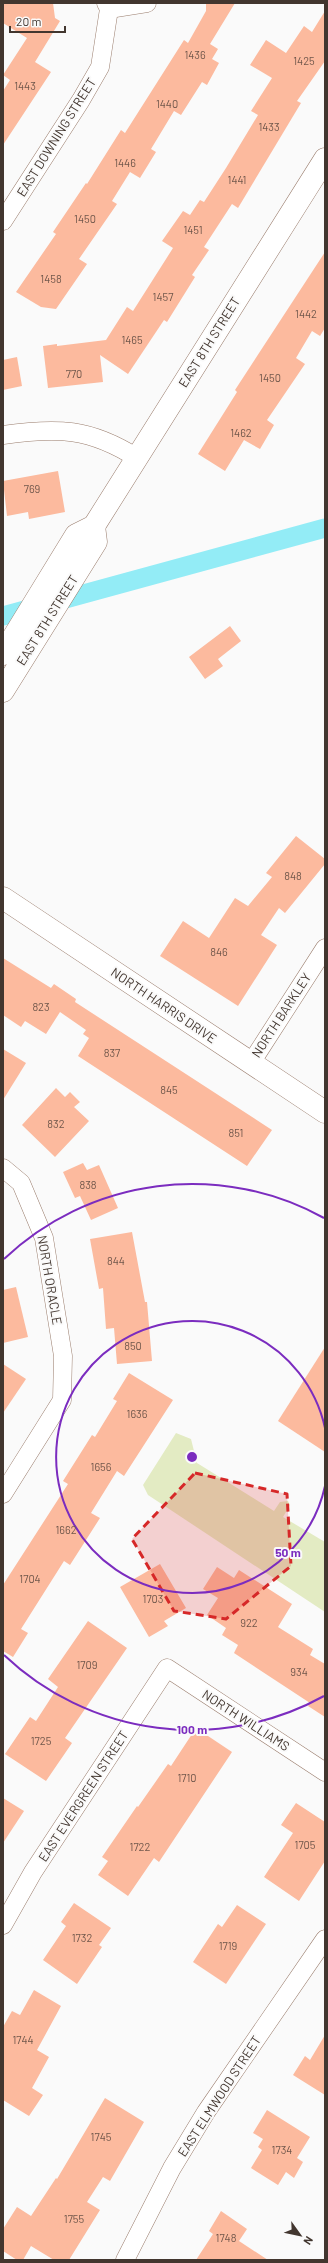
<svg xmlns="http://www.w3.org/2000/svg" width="328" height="2263" font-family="Barlow,sans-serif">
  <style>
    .green { fill: #e3ebc3 }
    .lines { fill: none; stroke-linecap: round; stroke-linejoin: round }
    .canal { stroke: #93ecf6; stroke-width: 19 }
    .building { fill: #fcba9e }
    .minor-casing { stroke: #9a7d6d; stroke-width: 19 }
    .tertiary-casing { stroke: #9a7d6d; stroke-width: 23 }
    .minor { stroke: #fff; stroke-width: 18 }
    .tertiary { stroke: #fff; stroke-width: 22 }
    .marked { fill: #d62828; fill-opacity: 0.2; stroke: #d62828; stroke-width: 3; stroke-dasharray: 8 5; stroke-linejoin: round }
    .ring { fill: none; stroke: #7b2cbf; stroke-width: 2 }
    .labels { text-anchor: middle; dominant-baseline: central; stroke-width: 4; stroke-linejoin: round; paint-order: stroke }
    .number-label { font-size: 11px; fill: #70574b }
    .street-label { font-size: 13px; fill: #42362f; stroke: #fafafa }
    .centre { fill: #7b2cbf; stroke: #fafafa; stroke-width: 2 }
    .ring-label { font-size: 12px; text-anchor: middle; font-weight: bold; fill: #7b2cbf; stroke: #fafafa; stroke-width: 4; stroke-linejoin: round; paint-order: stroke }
  </style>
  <rect width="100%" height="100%" fill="#fafafa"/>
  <path class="green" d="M176,1433L191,1439L197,1463L274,1511L280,1502L288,1501L290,1505L283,1517L325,1542V1612L148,1495L143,1485Z"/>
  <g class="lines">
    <path class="canal" d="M3,616L325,528"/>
  </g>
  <g class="building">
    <path d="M3,3H53L55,18L60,21L35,62L51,72L3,145V91L10,80L3,75L27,38L3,23Z"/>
    <path d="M206,3H235L210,44L218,49L212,59L219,63L207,85L202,82L181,115L174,111L151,149L156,152L140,178L130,172L112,201L117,204L79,259L87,264L56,309L41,307L16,292L56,234L53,232L86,183L87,184L121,130L125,133L184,40L188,43L206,11Z"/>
    <path d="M325,11V61L297,101L301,103L238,208L232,204L204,247L209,250L192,275L195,277L167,322L164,320L128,374L100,355L103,382L48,388L43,346L57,344V346L106,340L127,307L133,311L173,248L162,241L183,211L190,215L200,200L204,202L226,168L258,115L251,111L272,78L250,65L266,40L286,53L304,26L312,32Z"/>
    <path d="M325,252V328L320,336L312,331L296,358L305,364L267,420L274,425L260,449L244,440L225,471L198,454L237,392L235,390Z"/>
    <path d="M17,357L22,386L3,390V360Z"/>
    <path d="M58,471L65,512L29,519L28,512L7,516L3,481Z"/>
    <path d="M230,626L241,641L218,659L223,666L205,679L189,657Z"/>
    <path d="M296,836L325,859V864L285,913L279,908L261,935L277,945L238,1006L160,956L183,921L209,938L235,898L248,906L272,877L266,873Z"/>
    <path d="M3,958L51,988L54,984L76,999L75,1002L272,1130L247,1166L78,1056L89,1038L83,1034L86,1030L60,1012L46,1034L25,1021L21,1027L3,1015Z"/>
    <path d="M3,1049L26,1063L3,1100Z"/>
    <path d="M56,1088L65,1097L70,1092L80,1102L74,1107L89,1121L55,1157L22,1125Z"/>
    <path d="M83,1163L87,1170L99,1165L118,1208L91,1220L80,1196L75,1198L63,1172Z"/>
    <path d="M132,1232L145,1302H147L152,1361L117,1364L114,1328L106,1329L103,1288L99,1289L90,1239Z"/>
    <path d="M16,1287L28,1337L3,1343V1290Z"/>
    <path d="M325,1347V1452L278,1421Z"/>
    <path d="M3,1364L26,1379L3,1413Z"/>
    <path d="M129,1373L173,1400L124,1476L117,1471L91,1513L100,1518L70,1565L64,1561L21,1629L28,1633L13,1657L3,1651V1585L68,1484L63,1481L92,1435L95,1437L117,1401L113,1399Z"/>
    <path d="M160,1564L186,1608L164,1621L168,1626L149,1637L120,1587Z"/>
    <path d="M217,1567L234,1578L239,1570L292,1604L278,1627L313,1649L310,1655L325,1664V1717L308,1706L310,1703L234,1653L238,1645L222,1635L226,1628L207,1615L218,1598L203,1589Z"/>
    <path d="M88,1621L127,1648L65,1738L72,1743L46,1781L5,1754L30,1717L36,1721L58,1687L48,1679Z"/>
    <path d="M196,1728L232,1752L159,1862L154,1858L128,1896L98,1875L108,1861L102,1857L137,1806L138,1807L168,1764L171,1766Z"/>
    <path d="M3,1798L24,1811L3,1843Z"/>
    <path d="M296,1803L325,1822V1861L299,1901L264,1877L293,1833L281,1825Z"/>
    <path d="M74,1903L111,1928L99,1945L102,1947L77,1984L43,1960L66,1926L61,1922Z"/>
    <path d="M237,1905L266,1924L226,1984L193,1962L218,1924L222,1927Z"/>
    <path d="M34,1990L61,2006L37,2050L49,2057L32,2088L43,2095L29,2116L3,2100V2027L12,2011L20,2015Z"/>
    <path d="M325,2035V2095L293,2075L305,2056L310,2060Z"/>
    <path d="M105,2098L144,2122L110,2181L103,2177L87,2202L100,2210L69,2260H54L31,2246L23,2260H17L3,2251V2229L17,2207L31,2216L56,2178L57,2179Z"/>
    <path d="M267,2110L310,2137L297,2158L303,2162L294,2178L286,2172L278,2185L251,2168L262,2150L258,2147L263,2139L253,2133Z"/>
    <path d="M221,2211L247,2229L239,2241L268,2260H196L213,2234L209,2231Z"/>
  </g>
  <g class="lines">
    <g class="minor-casing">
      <g id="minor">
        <path d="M109,9L147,3"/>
        <path d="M3,221L81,100L100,67L109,9L106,3"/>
        <path d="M3,435C57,427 90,428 137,458"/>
        <path d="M251,1063L325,948"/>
        <path d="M3,1168L21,1183L44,1238L63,1356L62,1400L3,1494"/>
        <path d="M3,1925L33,1872L167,1668L325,1772"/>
        <path d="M125,2260L172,2168L206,2112L325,1939"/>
      </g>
    </g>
    <g class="tertiary-casing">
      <g id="tertiary">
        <path d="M3,654L76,535L94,526L325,159"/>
        <path d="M3,691L96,542L94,526"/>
        <path d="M3,898L325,1112"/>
      </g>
    </g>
    <use href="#minor" class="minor"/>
    <use href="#tertiary" class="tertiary"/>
  </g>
  <path class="marked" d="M195,1473L287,1494L291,1566L226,1619L174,1611L132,1539Z"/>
  <g class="ring">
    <path d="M325 1486A136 136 0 1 1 325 1428"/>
    <path d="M324 1696A273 273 0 0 1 4 1655M4 1259A273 273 0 0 1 324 1218"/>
  </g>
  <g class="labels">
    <g class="number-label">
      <text x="195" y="54">1436</text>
      <text x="304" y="60">1425</text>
      <text x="25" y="85">1443</text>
      <text x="167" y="103">1440</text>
      <text x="269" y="126">1433</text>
      <text x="125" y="162">1446</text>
      <text x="237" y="179">1441</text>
      <text x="85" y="218">1450</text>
      <text x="193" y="229">1451</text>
      <text x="51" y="278">1458</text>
      <text x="163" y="296">1457</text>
      <text x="306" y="313">1442</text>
      <text x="132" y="339">1465</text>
      <text x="74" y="373">770</text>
      <text x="270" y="377">1450</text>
      <text x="241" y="432">1462</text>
      <text x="32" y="488">769</text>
      <text x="293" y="875">848</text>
      <text x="219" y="951">846</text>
      <text x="41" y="1006">823</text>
      <text x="112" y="1052">837</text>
      <text x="169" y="1089">845</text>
      <text x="56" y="1123">832</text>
      <text x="236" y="1132">851</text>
      <text x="88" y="1184">838</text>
      <text x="116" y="1260">844</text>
      <text x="133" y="1345">850</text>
      <text x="137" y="1413">1636</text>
      <text x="101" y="1466">1656</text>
      <text x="66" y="1529">1662</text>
      <text x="30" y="1578">1704</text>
      <text x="153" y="1598">1703</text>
      <text x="249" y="1622">922</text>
      <text x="87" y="1664">1709</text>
      <text x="299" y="1671">934</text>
      <text x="41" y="1740">1725</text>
      <text x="187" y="1777">1710</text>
      <text x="305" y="1844">1705</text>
      <text x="140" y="1846">1722</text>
      <text x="82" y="1937">1732</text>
      <text x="228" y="1945">1719</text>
      <text x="23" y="2039">1744</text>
      <text x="101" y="2136">1745</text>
      <text x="282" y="2149">1734</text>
      <text x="74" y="2218">1755</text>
      <text x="226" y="2237">1748</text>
    </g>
    <g class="street-label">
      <text transform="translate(56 137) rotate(-58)">EAST DOWNING STREET</text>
      <text transform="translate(209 342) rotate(-58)">EAST 8TH STREET</text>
      <text transform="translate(47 620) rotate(-58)">EAST 8TH STREET</text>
      <text transform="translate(164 1005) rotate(34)">NORTH HARRIS DRIVE</text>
      <text transform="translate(281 1015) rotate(-57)">NORTH BARKLEY</text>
      <text transform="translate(50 1280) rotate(80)">NORTH ORACLE</text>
      <text transform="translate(246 1720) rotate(33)">NORTH WILLIAMS</text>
      <text transform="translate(83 1796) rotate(-57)">EAST EVERGREEN STREET</text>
      <text transform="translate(219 2096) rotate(-57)">EAST ELMWOOD STREET</text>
    </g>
  </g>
  <circle cx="192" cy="1457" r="6" class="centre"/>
  <g class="ring-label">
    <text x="288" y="1557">50 m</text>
    <text x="192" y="1734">100 m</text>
  </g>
  <rect width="328" height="2263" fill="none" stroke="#42362f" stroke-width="8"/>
  <g transform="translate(300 2235) rotate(123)" stroke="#fafafa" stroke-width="3" paint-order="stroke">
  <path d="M0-3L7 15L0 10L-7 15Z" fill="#42362f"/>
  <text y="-6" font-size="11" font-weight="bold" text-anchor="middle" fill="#42362f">N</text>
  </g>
  <path d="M10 26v6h55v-6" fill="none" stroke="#42362f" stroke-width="2"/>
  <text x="16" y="26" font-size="12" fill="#42362f" stroke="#fafafa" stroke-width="3" paint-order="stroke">20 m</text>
</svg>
